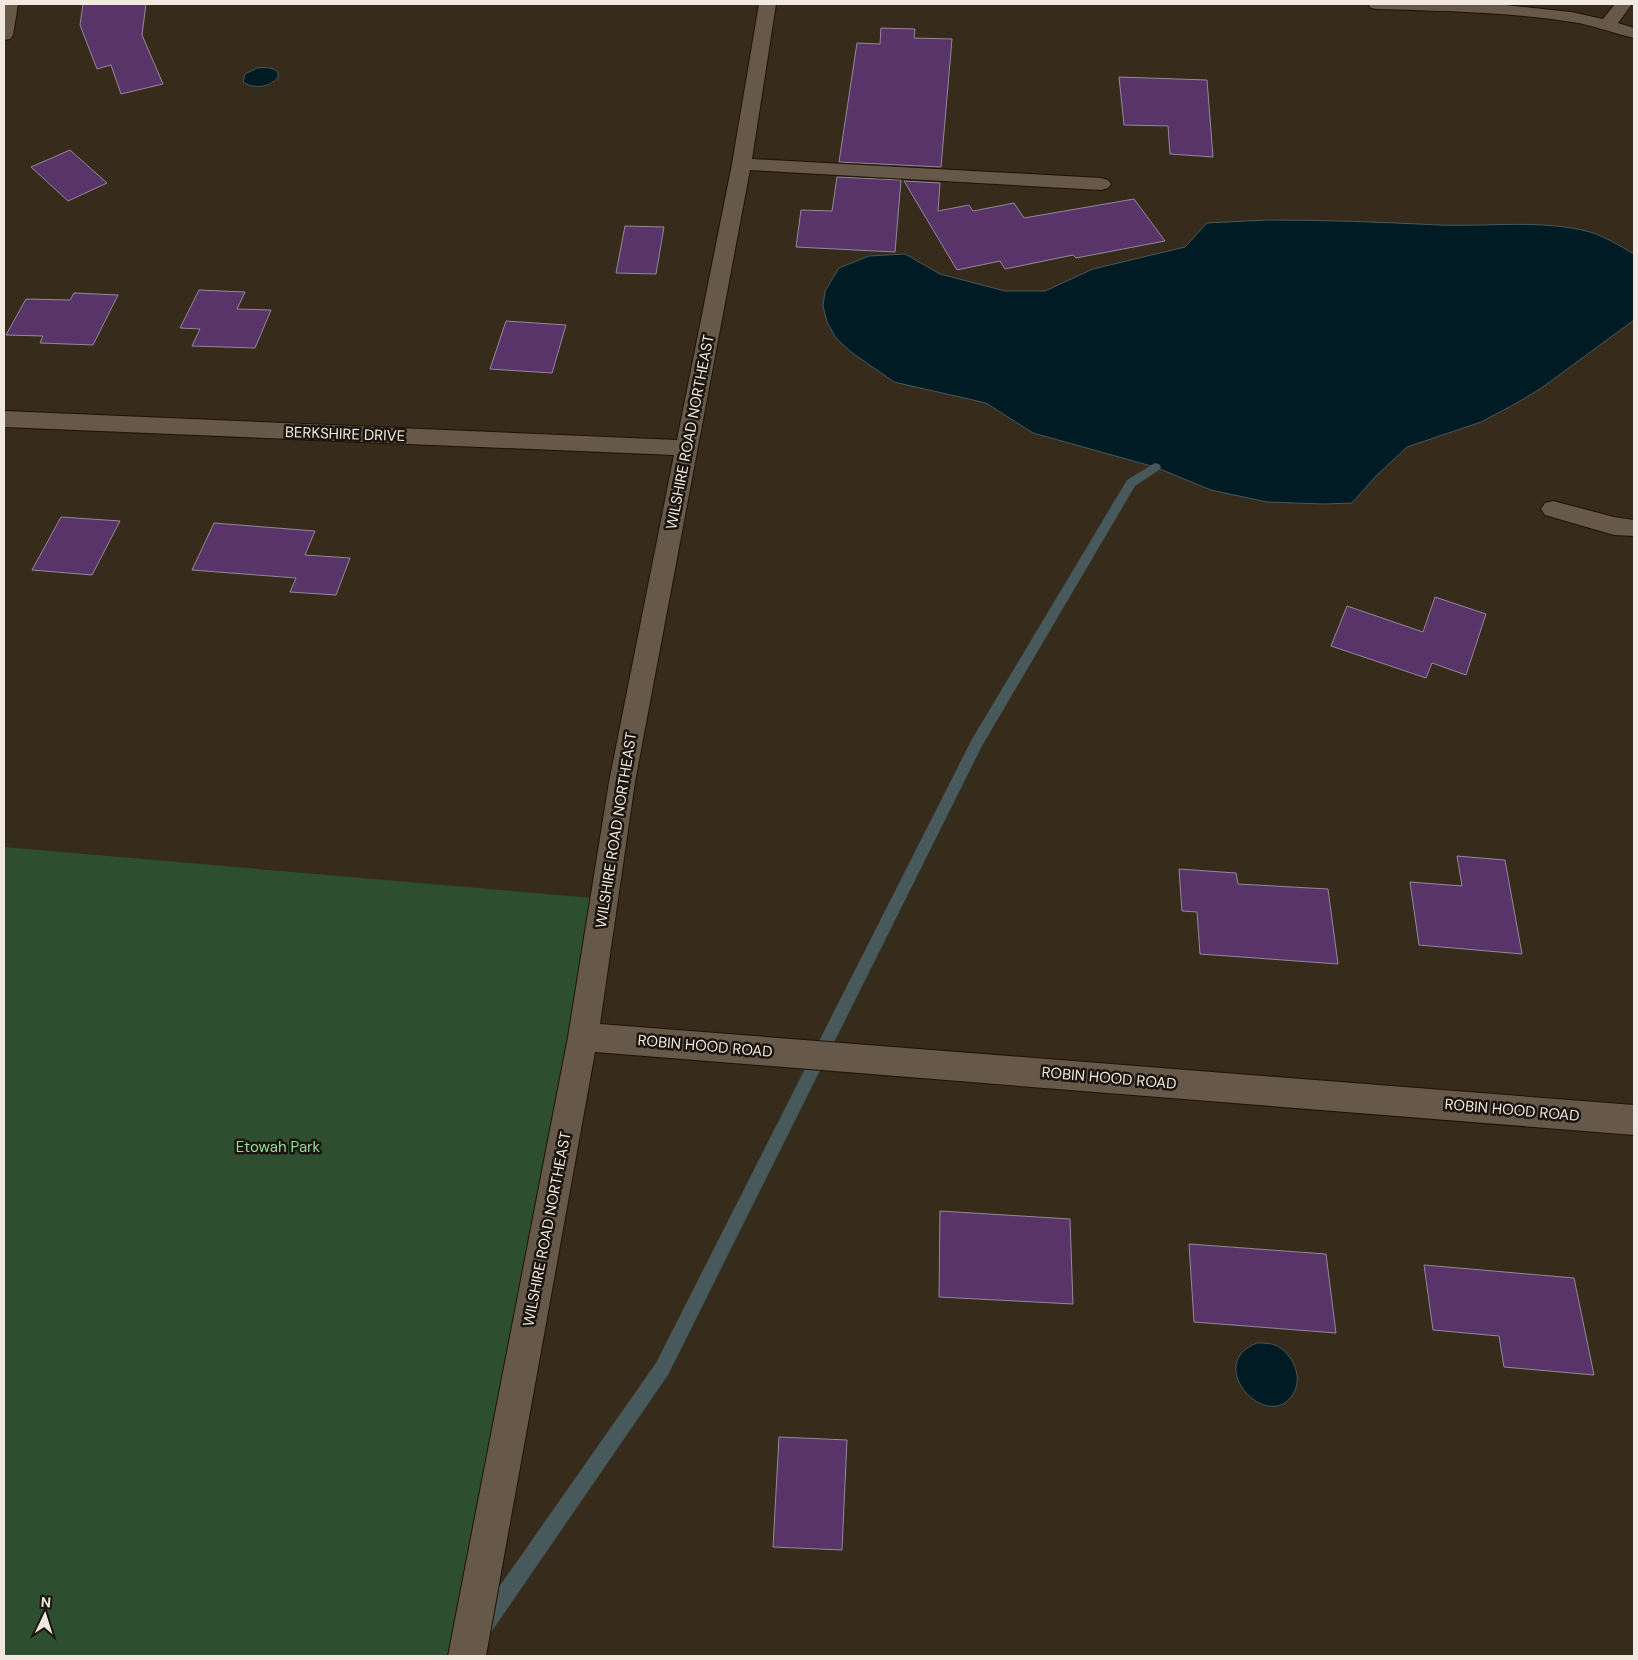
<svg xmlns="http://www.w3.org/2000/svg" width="1638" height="1660" font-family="'DM Sans',sans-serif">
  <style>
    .green { fill: #2d4f30 }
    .water { fill: #001b23; stroke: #48595b }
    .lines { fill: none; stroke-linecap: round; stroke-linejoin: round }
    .stream { fill: #48595b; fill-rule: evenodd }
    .building { fill: #583469; stroke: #94889a }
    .minor-casing { stroke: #1e1306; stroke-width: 2 }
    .minor { fill: #675949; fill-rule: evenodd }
    .labels { text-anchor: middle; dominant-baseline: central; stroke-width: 5; stroke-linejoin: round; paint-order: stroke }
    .street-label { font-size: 15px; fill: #f1e9df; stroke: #1a150e }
    .park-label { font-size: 15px; fill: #93e098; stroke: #1a150e }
  </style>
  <rect width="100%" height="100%" fill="#372b1c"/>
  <path class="green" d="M4,847L604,899L460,1656H4Z"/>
  <g class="water">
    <path d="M257,68C265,67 272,67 278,72V77C270,88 253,89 243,82L245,74Z"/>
    <path d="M1267,220C1324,220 1381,222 1438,225C1488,227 1541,219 1590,232C1606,237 1620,246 1634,254V320L1540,389L1513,405L1481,422L1407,447L1376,476L1352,503L1324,504L1267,502L1211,490L1155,467L1033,433L986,403L894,382L851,352L836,338L827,322L823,306L825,291L839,268L869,256L905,254L940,274L1005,291H1045L1093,269L1185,247L1207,223Z"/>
    <path d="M1257,1343C1264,1343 1273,1343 1279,1347C1295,1357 1304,1381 1291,1397C1264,1431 1204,1363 1257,1343Z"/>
  </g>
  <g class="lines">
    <path class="stream" d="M1155,463L1159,464L1161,467L1159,470L1135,486L982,746L668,1375L492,1631L485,1633L478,1631L476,1624L478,1617L656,1363L972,739L1127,480Z"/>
  </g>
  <g class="building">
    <path d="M83,4H146L142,35L163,84L121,94L111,65L97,69L80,25Z"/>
    <path d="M881,28L915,29L914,38L952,39L941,167L839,162L857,43L880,44Z"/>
    <path d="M1119,77L1207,80L1213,157L1170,154L1168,126L1124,125Z"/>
    <path d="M70,150L107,183L68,201L31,167Z"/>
    <path d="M837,177L901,180L895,252L796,247L801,210L832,211Z"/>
    <path d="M904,181L940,183L938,211L969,205L973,211L1014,203L1024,218L1134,199L1165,241L1076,258L1073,255L1005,269L1000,261L957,270Z"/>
    <path d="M625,226L664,227L656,274L616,273Z"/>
    <path d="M199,290L245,292L237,309L271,310L255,348L192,346L200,329L180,328Z"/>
    <path d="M74,293L118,295L93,345L40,343L43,336L6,335L26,299L70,300Z"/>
    <path d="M506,321L566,325L552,373L490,369Z"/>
    <path d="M61,517L120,521L92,575L32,570Z"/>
    <path d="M214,523L315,531L305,555L350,558L336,595L290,592L296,578L192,570Z"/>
    <path d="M1435,597L1486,614L1466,675L1432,663L1426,678L1331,646L1347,606L1423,632Z"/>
    <path d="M1457,856L1505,860L1522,954L1419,945L1410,882L1462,886Z"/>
    <path d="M1179,869L1236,873L1238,884L1328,889L1338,964L1200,954L1197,912L1182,911Z"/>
    <path d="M940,1211L1070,1219L1073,1304L939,1297Z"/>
    <path d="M1189,1244L1326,1254L1336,1333L1194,1322Z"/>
    <path d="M1424,1265L1574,1278L1594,1375L1504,1367L1499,1336L1433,1330Z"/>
    <path d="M779,1437L847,1440L842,1550L773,1547Z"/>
  </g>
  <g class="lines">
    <g class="minor-casing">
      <g id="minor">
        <path d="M4,4H18L13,35L10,39L4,40Z"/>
        <path d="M759,4H776L752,159L1101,178L1108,180L1111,184L1108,188L1101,190L750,170L635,782L600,1024L1634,1105V1135L595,1052L486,1656H448L568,1037L609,782L674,455L4,427V411L677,440L732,164Z"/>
        <path d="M1368,4H1496L1571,12L1603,19L1615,4H1632L1618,23L1634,28V38C1616,34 1598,27 1579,23C1513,12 1444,11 1377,9L1371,8Z"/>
        <path d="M1553,501L1614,517L1634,520V536L1614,535L1545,515L1541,509L1545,503Z"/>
      </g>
    </g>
    <use href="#minor" class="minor"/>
  </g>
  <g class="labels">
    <g class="street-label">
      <text transform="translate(690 432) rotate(-79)">WILSHIRE ROAD NORTHEAST</text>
      <text transform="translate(345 434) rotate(2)">BERKSHIRE DRIVE</text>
      <text transform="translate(616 830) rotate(-81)">WILSHIRE ROAD NORTHEAST</text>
      <text transform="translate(705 1046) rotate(5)">ROBIN HOOD ROAD</text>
      <text transform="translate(1109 1078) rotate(5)">ROBIN HOOD ROAD</text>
      <text transform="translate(1512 1110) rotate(5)">ROBIN HOOD ROAD</text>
      <text transform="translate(547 1229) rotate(-79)">WILSHIRE ROAD NORTHEAST</text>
    </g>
    <g class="park-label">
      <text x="278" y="1147">Etowah Park</text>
    </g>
  </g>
  <rect width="1638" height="1660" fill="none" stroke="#f1e9df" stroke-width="10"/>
  <g transform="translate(45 1615) rotate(4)" stroke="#1a150e" stroke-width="4" paint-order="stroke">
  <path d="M0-4L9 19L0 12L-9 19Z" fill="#f1e9df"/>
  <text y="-8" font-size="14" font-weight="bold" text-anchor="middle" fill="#f1e9df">N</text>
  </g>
</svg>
